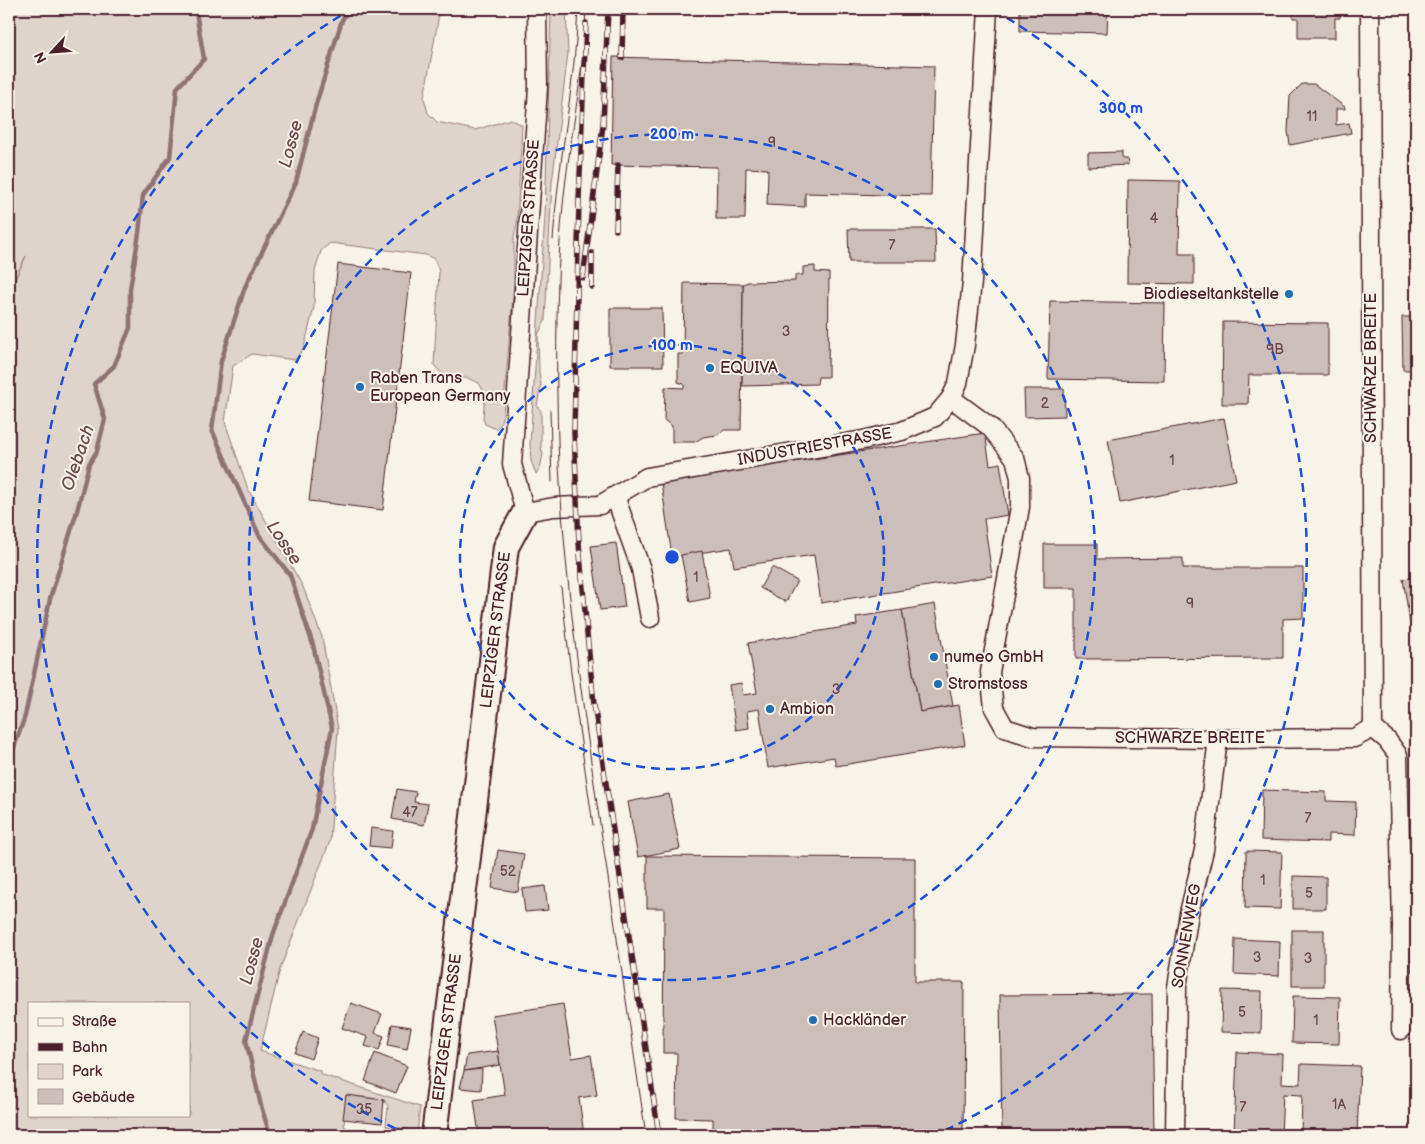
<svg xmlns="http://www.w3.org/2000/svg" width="1425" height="1144" font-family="'Balsamiq Sans',sans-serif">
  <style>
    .green { fill: #ded4cc; stroke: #947a7c; fill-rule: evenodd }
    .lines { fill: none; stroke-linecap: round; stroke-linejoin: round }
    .stream { stroke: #8e7275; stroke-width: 4.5 }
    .building { fill: #ccbfb9; stroke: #4a1f2b }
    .street-casing { stroke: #4a1f2b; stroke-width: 21 }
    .secondary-casing { stroke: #4a1f2b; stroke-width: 28 }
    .street { stroke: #f7f3e8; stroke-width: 18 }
    .secondary { stroke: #f7f3e8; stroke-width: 24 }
    .tram { stroke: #4a1f2b; stroke-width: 1 }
    .rail-casing { stroke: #4a1f2b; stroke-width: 5.5 }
    .rail { stroke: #f7f3e8; stroke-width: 4; stroke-dasharray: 11; stroke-linecap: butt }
    .ring { fill: none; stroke: #1d4ed8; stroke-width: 2.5; stroke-dasharray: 9 6 }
    .poi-dot { fill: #1f6fb2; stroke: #f7f3e8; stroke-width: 2 }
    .labels { text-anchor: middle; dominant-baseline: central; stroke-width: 4; stroke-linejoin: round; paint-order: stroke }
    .number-label { font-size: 14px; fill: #6a474e }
    .street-label { font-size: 16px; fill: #4a1f2b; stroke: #f7f3e8 }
    .poi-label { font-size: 16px; fill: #4a1f2b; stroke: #f7f3e8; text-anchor: start }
    .water-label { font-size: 18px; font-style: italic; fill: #6c4950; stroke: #f7f3e8 }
    .centre { fill: #1d4ed8; stroke: #f7f3e8; stroke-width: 2.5 }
    .ring-label { font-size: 15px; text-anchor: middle; font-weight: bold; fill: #1d4ed8; stroke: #f7f3e8; stroke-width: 4; stroke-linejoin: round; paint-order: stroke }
  </style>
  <rect width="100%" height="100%" fill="#f7f3e8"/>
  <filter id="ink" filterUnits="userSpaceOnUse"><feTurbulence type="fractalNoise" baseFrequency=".02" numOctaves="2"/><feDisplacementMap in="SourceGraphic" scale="10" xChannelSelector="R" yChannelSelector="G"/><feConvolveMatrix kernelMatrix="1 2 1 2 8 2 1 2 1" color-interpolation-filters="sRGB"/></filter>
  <g filter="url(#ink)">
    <g class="green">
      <path d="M9,9H440L424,98L428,113L437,122L475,130L511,119L522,125L517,223L514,236V284L503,414L500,425L496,429L485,424L483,418L485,394L479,383L467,378H455L442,374L434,365L439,271L434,259L426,255L330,243L321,251L315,271L314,307L304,348L295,360L252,354L233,366L225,422L248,489L303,587L322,637L338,729L330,841L280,969L260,1051L320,1071V1074L420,1107L417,1134L407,1132V1129L386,1126L388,1106L384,1100L346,1095L344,1126L356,1133L351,1135H15L9,1124V292L26,256L9,291ZM29,1003H189V1115H29Z"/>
      <path d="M551,9H566L568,53L552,183L545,321L538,335L539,372L541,384L537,406L541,411V448L543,454L540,469L536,474L531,461L530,444L545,216Z"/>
    </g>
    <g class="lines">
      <g class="stream">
        <path d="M9,762L25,716L50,599L77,511L89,464L97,451L105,419L94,384L114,366L130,328V289L139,233L143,195L170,157L177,88L204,59L196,12L197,9"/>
        <path d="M270,1135L261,1106L246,1040L273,935L312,829L332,728L313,645L290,575L259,535L212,430L221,361L245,287L296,182L316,104L342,20L349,9"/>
      </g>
    </g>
    <g class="building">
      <path d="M1020,9H1108L1107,33L1020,31Z"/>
      <path d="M1293,9H1339L1340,18H1335V38H1298V18H1293Z"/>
      <path d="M613,57L934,66L931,196L805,193V207L767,205L768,169L746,168L745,219H716L717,167L611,165Z"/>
      <path d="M1302,84H1314L1345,107V109H1336V125L1349,123L1351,133L1290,145L1288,131L1290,96Z"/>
      <path d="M1122,152V159H1127L1128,165L1088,167V153Z"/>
      <path d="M1128,180L1180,181L1179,254H1194V284L1127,283Z"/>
      <path d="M848,229H935L936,262H849Z"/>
      <path d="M338,264L411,273L383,510L309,501Z"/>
      <path d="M815,266V272L829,273L828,377H818L817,384L742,386L743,284L748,282L795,281V275H803V267Z"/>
      <path d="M684,283L743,284L741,430H724L717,435L703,437L695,442H672V426L664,420L665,387L684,388V384L678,382V354H683Z"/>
      <path d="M1050,301L1165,303L1164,381L1048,379Z"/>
      <path d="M610,308H662L663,366H610Z"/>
      <path d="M1402,317H1416V370H1403Z"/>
      <path d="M1223,322L1328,323V375H1249L1248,404H1222Z"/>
      <path d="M1024,389H1064L1065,416L1025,417Z"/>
      <path d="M1224,418L1236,480L1120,503L1108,440Z"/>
      <path d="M985,433L990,465L1000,463L1008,515L984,519L992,576L821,603L814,555L734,567L731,548L672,557L661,482Z"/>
      <path d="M616,543L625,607L600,610L591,546Z"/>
      <path d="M1044,544H1097V559L1183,558V568H1303V618L1283,619V658L1076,659V588H1044Z"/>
      <path d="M702,551L710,598L690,602L681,555Z"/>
      <path d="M772,567L797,581L786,602L760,588Z"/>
      <path d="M1416,577V622L1410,623L1403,579Z"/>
      <path d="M935,604L953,706L920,712L902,610Z"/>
      <path d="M902,610L920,712L959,705L965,745L836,766L834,757L768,768L759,709L747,711L749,728L736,730L729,685L741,683L743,695L757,693L748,643L857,625L856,617Z"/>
      <path d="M397,789L416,792L414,802L428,804L424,825L392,819Z"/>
      <path d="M1262,790L1326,792V801L1356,802L1355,835L1328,834V842L1261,840Z"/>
      <path d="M669,794L680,849L638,857L628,802Z"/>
      <path d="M371,828L393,831L391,848L369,846Z"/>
      <path d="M498,850L524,854L518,892L492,888Z"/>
      <path d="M1246,851L1282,852L1280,909L1245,908Z"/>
      <path d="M647,856L915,858V982H964L963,1135H713V1119L676,1118L677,1053H663L664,908H647Z"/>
      <path d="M1293,876L1326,877V909H1293Z"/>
      <path d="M545,886L548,910L525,912L522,889Z"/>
      <rect x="1292" y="930" width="32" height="56"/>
      <path d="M1235,939L1280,941L1279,976L1234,974Z"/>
      <path d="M1222,990L1262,991L1261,1033L1221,1032Z"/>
      <path d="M1152,994L1154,1135H1002L1000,995Z"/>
      <path d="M1293,996L1340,997L1339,1044L1292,1043Z"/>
      <path d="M351,1003L382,1014L375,1033L384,1036L379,1050L365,1046L368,1037L342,1028Z"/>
      <path d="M563,1004L572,1058L591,1055L597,1095L579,1098L584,1135H479L474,1100L505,1095L492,1015Z"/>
      <path d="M392,1024L411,1027L407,1049L388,1045Z"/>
      <path d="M303,1032L318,1038L311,1059L295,1053Z"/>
      <path d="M498,1051L500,1065L464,1071L467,1055Z"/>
      <path d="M1237,1052L1283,1054L1282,1083L1300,1084L1301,1064L1360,1066L1357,1135H1301L1302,1095L1283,1094L1281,1135H1234Z"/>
      <path d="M375,1053L407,1066L396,1093L365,1081Z"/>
      <path d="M482,1069L481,1090L460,1088L464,1071Z"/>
      <path d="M346,1095L384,1100L382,1123L343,1119Z"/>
    </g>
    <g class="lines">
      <g class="street-casing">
        <g id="street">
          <path d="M537,9L538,88L512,464L525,512L554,507L600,505L647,477L863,440L902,431L935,417L951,398L958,383L965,345L972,282L988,9"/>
          <path d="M1370,9L1373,728"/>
          <path d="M951,398L990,427L1015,458L1020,478V507L990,672L994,708L1005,728L1033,737L1218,739L1354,738L1373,728L1387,740L1398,755L1402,925L1401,1030"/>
          <path d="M615,496L641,569L650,618"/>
          <path d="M1175,1135L1177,987L1189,913L1204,850L1218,739"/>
        </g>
      </g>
      <g class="secondary-casing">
        <path id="secondary" d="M434,1135L506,547L525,512"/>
      </g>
      <use href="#street" class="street"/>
      <use href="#secondary" class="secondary"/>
      <g class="tram">
        <path d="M586,9C584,72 571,133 564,195C557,261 556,328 557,395C558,530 577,663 596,797C613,910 629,1022 646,1135"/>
        <path d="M553,240C558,162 575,86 578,9"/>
        <path d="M550,410L552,482"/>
        <path d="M561,587L571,673L593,825"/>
      </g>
      <g class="rail-casing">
        <g id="rail">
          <path d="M586,23L579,200L574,433L579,543L587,634L594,704L659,1135"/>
          <path d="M622,58L623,9"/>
          <path d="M616,230L618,165"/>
          <path d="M583,278L603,125L608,9"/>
          <path d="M592,287V253"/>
        </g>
      </g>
      <use href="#rail" class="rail"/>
    </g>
  </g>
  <g class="ring">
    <circle cx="672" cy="557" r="212"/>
    <circle cx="672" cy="557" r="423"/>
    <path d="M409 1135A635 635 0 0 1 350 10M994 10A635 635 0 0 1 935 1135"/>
  </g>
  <g class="poi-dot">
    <circle cx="1289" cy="294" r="5"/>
    <circle cx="710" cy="368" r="5"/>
    <circle cx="360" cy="387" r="5"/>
    <circle cx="934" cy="657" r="5"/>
    <circle cx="938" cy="684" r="5"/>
    <circle cx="770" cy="709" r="5"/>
    <circle cx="813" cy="1020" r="5"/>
  </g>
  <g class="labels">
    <g class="number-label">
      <text x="1312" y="116">11</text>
      <text x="772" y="142">9</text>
      <text x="1154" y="218">4</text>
      <text x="892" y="245">7</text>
      <text x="786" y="331">3</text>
      <text x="1275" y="349">9B</text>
      <text x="1045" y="403">2</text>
      <text x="1172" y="460">1</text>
      <text x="696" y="577">1</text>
      <text x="1190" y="603">9</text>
      <text x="836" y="689">3</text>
      <text x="410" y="812">47</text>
      <text x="1308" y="818">7</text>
      <text x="508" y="871">52</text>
      <text x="1263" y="880">1</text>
      <text x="1309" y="893">5</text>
      <text x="1257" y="957">3</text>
      <text x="1308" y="958">3</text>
      <text x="1242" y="1012">5</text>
      <text x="1316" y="1020">1</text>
      <text x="1339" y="1104">1A</text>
      <text x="1243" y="1107">7</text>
      <text x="364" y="1109">35</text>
    </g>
    <g class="street-label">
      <text transform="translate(529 218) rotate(-86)">LEIPZIGER STRASSE</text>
      <text transform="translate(1371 368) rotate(-90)">SCHWARZE BREITE</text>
      <text transform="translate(815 447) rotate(-10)">INDUSTRIESTRASSE</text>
      <text transform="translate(496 630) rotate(-83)">LEIPZIGER STRASSE</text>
      <text x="1190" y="738">SCHWARZE BREITE</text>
      <text transform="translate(1187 936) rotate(-80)">SONNENWEG</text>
      <text transform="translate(447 1032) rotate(-83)">LEIPZIGER STRASSE</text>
    </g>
    <g class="poi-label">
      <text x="1279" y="294" text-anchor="end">Biodieseltankstelle</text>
      <text x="720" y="368">EQUIVA</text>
      <text x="370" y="378">Raben Trans<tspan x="370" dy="18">European Germany</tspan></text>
      <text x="944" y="657">numeo GmbH</text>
      <text x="948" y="684">Stromstoss</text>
      <text x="780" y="709">Ambion</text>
      <text x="823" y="1020">Hackländer</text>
    </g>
    <g class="water-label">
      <text transform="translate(291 144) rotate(-75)">Losse</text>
      <text transform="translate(78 458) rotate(-71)">Olebach</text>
      <text transform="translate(284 543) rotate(56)">Losse</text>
      <text transform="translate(252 961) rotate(-75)">Losse</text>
    </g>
  </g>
  <circle cx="672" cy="557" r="8" class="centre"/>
  <g class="ring-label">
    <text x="1121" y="113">300 m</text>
    <text x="672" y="139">200 m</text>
    <text x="672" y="350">100 m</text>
  </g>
  <rect width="1425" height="1144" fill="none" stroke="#f7f3e8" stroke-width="30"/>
  <rect x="15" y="15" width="1395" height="1114" fill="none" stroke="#4a1f2b" stroke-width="2" filter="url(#ink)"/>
  <rect x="28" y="1002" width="162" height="115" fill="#f7f3e8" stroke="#b29e9c"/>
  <rect x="38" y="1018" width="25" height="8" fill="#f7f3e8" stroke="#b29e9c"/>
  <text x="72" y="1026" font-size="15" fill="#4a1f2b">Straße</text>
  <rect x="38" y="1043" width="25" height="8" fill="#4a1f2b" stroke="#b29e9c"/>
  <text x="72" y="1052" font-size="15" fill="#4a1f2b">Bahn</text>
  <rect x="38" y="1064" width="25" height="15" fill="#ded4cc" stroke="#b29e9c"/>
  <text x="72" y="1076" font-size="15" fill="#4a1f2b">Park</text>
  <rect x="38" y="1089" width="25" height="15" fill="#ccbfb9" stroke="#b29e9c"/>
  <text x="72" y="1102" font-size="15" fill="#4a1f2b">Gebäude</text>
  <g transform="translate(52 52) rotate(244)" stroke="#f7f3e8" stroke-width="4" paint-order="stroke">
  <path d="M0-4L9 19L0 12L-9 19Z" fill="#4a1f2b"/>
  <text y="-8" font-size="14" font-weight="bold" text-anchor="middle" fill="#4a1f2b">N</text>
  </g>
</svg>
